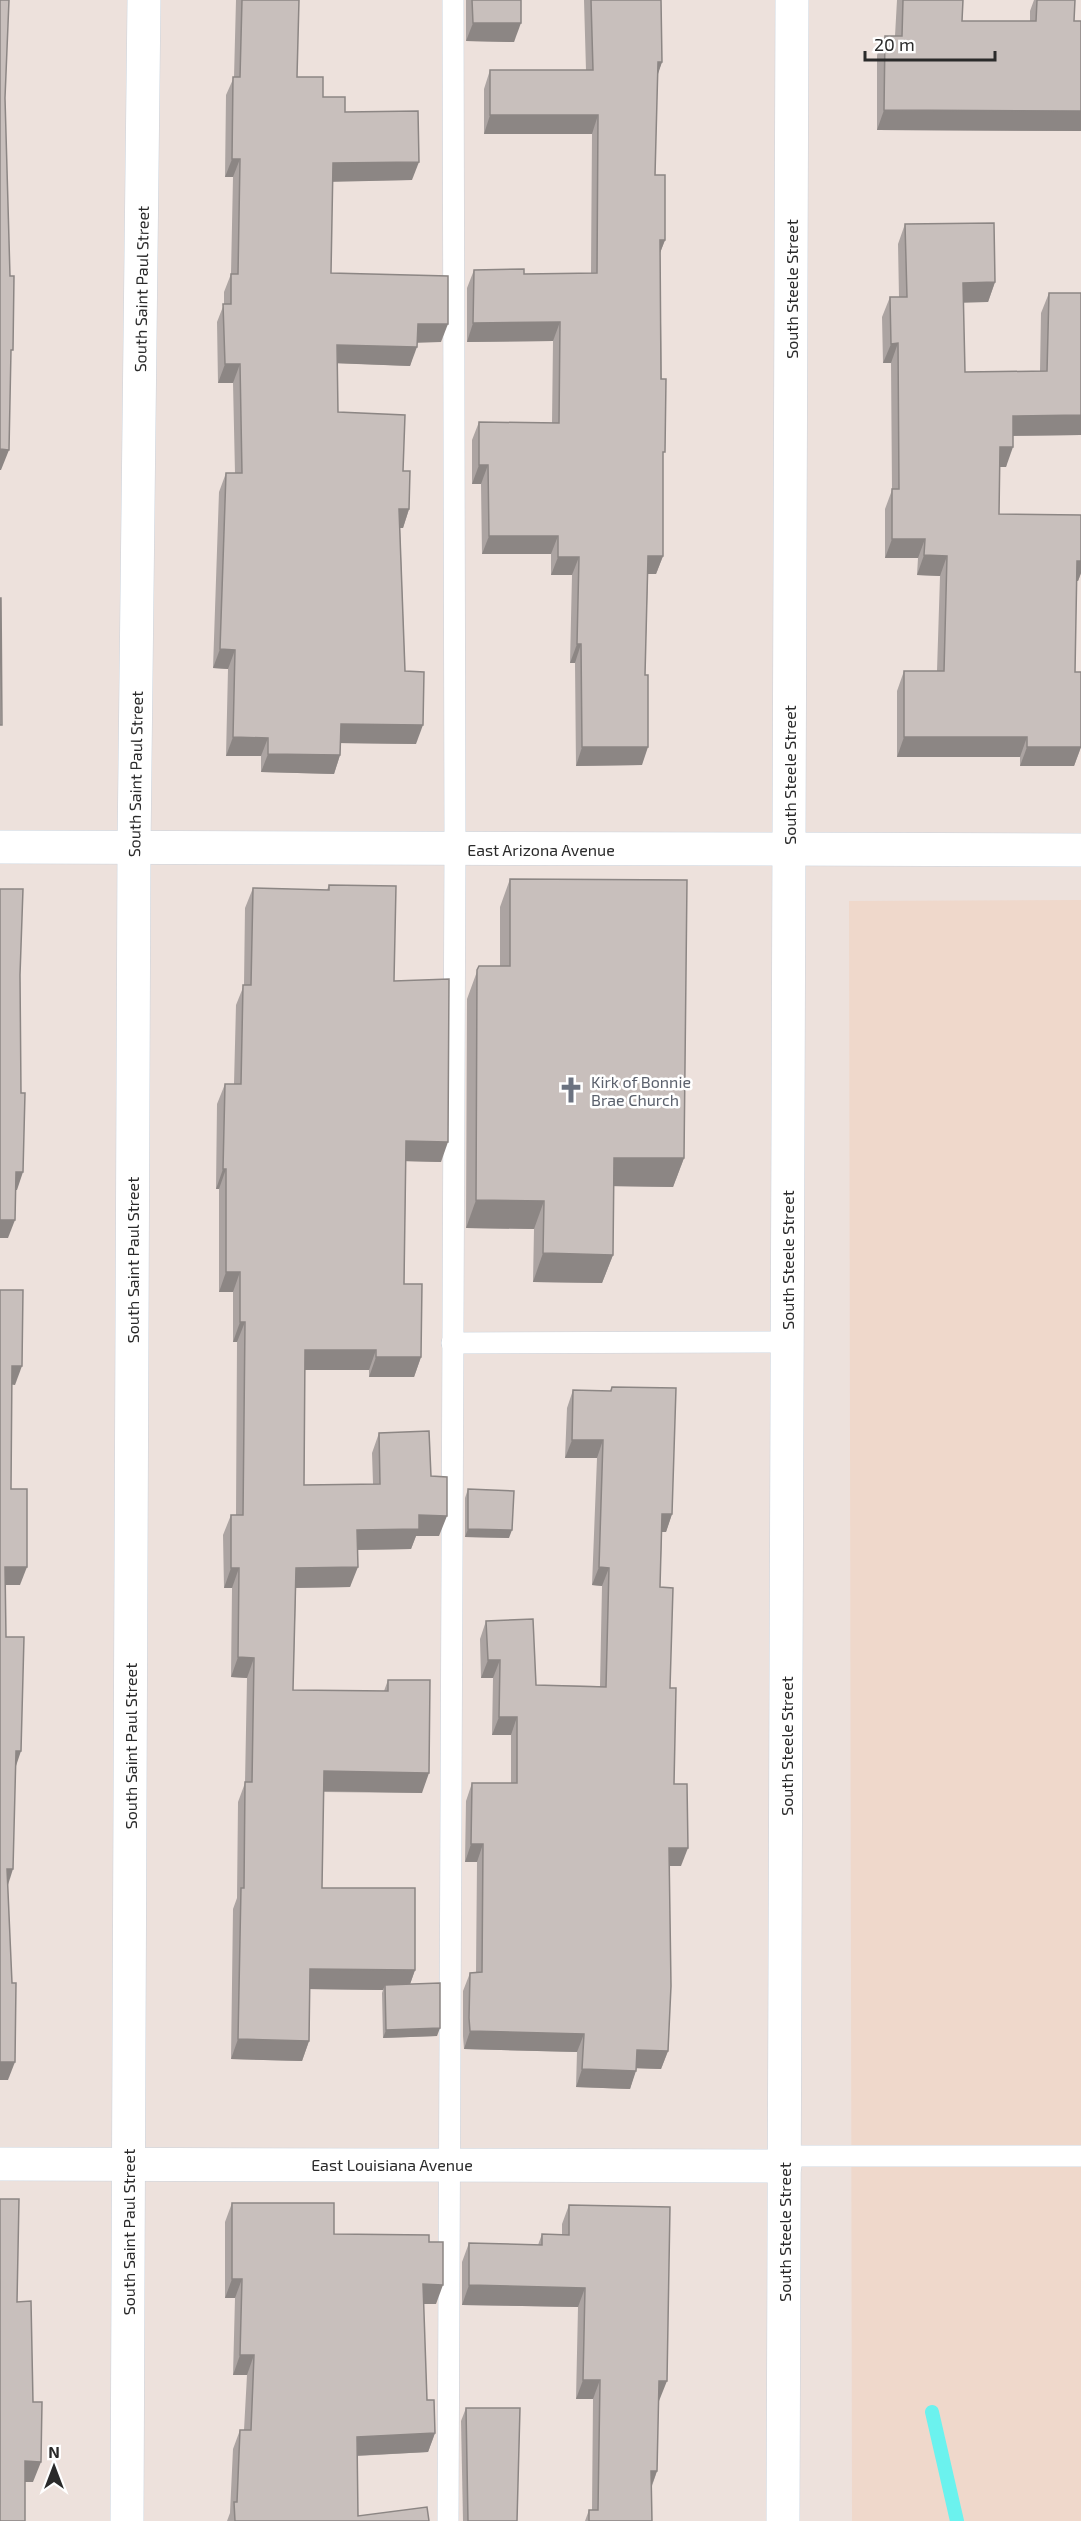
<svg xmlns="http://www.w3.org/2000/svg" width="1081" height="2521" font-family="'Exo 2',sans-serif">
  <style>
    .education { fill: #efd8cb }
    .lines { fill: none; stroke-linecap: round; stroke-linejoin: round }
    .stream { stroke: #6bf2ee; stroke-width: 14 }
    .service-casing { stroke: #cad3dd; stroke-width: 22 }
    .minor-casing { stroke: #cad3dd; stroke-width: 34 }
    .tertiary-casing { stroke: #cad3dd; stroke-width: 34 }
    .service { stroke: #fff; stroke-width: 21 }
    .minor { stroke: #fff; stroke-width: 33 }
    .tertiary { stroke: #fff; stroke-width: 33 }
    .wall { fill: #aca4a2 }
    .shaded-wall { fill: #8c8684 }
    .building { fill: #c8bfbc; stroke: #8c8684; stroke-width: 1.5 }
    .labels { text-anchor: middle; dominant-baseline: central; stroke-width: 5; stroke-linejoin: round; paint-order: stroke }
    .street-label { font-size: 16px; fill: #2a2a2a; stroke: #fff }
    .worship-label { font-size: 16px; fill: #5b616d; stroke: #fff; text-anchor: start }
  </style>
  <rect width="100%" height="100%" fill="#ede1dc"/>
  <path class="education" d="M1081,900V2521H852L849,901Z"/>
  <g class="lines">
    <path class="stream" d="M932,2412L957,2521"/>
    <g class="service-casing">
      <g id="service">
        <path d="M452,1343L787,1342"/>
        <path d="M785,2156H1081"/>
        <path d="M448,2521L455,848L453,0"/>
      </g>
    </g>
    <g class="minor-casing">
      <g id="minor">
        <path d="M0,847L1081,850"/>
        <path d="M127,2521L134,848L144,0"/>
      </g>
    </g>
    <g class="tertiary-casing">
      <g id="tertiary">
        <path d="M0,2164L785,2166"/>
        <path d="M783,2521L792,0"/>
      </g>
    </g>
    <use href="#service" class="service"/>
    <use href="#minor" class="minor"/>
    <use href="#tertiary" class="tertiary"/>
  </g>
  <g class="wall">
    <path d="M236,0H298L297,77L323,97L345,112L412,180L332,181L331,273L441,342H417L410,366L337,363L338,412L403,471L409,509L403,528H400L405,671L416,744L341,743L340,755L334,774L261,772V756H226L228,669L213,668L219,492L226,473H235L233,383H218L217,322L224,304V292L231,274L233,177H225L226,95L234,77Z"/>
    <path d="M466,0H521L514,42L466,41Z"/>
    <path d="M584,0H661L662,62L657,75L655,175L665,240L660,253L663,458V556L656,574H648L642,765L576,766L575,663H570L572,575H551V554H482L481,484H472V440L479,422L552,423L553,341L467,342V288L474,270L524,274L591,273L592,134H484V89L490,70H586Z"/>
    <path d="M897,0H963L962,21H1030V11L1034,0H1075L1074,21H1081V131L877,130V55L885,36H895Z"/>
    <path d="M905,224L995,282L988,302H963L965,372L1040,371L1041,313L1049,293L1081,435L1013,436L1006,467H999V514L1081,515V573L1078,581H1076L1075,672L1081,747L1074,766H1020V757H897V691L904,671H937L940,576L917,575L918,558H885V509L892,490L891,363H883L882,317L890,297H899L898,244Z"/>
    <path d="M510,879L684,1158L673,1187L613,1186V1255L602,1283L533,1282L534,1229L466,1228L467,999L479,966H500V907Z"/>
    <path d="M329,885L394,981L441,1162L406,1161L404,1284L421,1357L414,1377H369V1370H305L304,1485L373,1484L372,1453L379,1433L431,1476L439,1536H416L411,1549L357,1550L350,1587L296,1588L293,1690L384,1691L388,1680L422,1793L323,1792L322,1888L415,1970L410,1984L437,2036L383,2038L382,1993L383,1990L310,1989L309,2041L302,2061L231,2059L233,1909L237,1898L238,1802L245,1783L247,1678L231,1677L232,1588H224L223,1535L231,1515H236L237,1342H233V1292H219V1189H216L217,1104L225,1084H234L236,1005L244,985L245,908L253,888L327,890Z"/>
    <path d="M612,1387L672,1514L666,1532H662L660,1587L670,1688L674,1784L681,1866H670L668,2051L661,2069L636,2068L630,2089L576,2087L577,2052L464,2049L463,2036V1991L470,1973L476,1972L477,1862H465L466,1801L472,1783H511V1735H492L493,1678H481L480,1639L486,1621L536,1685L600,1686L602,1586L592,1585L597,1458H565L567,1408L573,1390L610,1391Z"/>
    <path d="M468,1489L509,1538L465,1537V1498Z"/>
    <path d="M232,2203L334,2234L429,2242L436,2304H423L427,2400L435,2433L428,2452L357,2456L358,2516L429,2521H227L230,2513L233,2449L240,2430H244L247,2375H233L235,2298H225V2222Z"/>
    <path d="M569,2205L659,2401H658L657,2471L652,2486V2521H585L589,2510H592L593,2399H576L578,2307L462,2305V2262L469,2243L538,2245L542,2234L562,2235V2224Z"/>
    <path d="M466,2408L517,2521H463L461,2421Z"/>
  </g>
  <g class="shaded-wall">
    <path d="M473,23H521L514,42L466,41Z"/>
    <path d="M658,62H662L656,80Z"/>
    <path d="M884,110L1081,111V131L877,130Z"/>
    <path d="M490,115H598L592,134H484Z"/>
    <path d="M232,159H240L233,177H225Z"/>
    <path d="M419,162L412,180L326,182L333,163Z"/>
    <path d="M660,240H665L658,258Z"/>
    <path d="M995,282L988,302L955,303L963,283Z"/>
    <path d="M560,322L553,341L467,342L473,323Z"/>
    <path d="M418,324H448L441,342L411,343Z"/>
    <path d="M898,343L891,363H883L891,344Z"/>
    <path d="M337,345L417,347L410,366L330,363Z"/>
    <path d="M225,364H240L233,383H218Z"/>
    <path d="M1081,415V435L1006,436L1013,416Z"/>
    <path d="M1000,447H1013L1006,467H992Z"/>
    <path d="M0,449L9,450L1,470H0Z"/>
    <path d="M479,465H488L481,484H472Z"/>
    <path d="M399,509H409L403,528H393Z"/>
    <path d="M489,536H558L551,554H482Z"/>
    <path d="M892,539H925L918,558H885Z"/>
    <path d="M924,555L947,556L940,576L917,575Z"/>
    <path d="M648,556H663L656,574H642Z"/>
    <path d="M558,557H579L572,575H551Z"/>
    <path d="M1077,561H1081V573L1078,581H1070Z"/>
    <path d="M577,644H581L575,663H570Z"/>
    <path d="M220,649L235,650L228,669L213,668Z"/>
    <path d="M341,724L423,725L416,744L334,743Z"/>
    <path d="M233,737L268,738L261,756H226Z"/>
    <path d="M904,737H1027L1020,757H897Z"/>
    <path d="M582,747H648L642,765L576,766Z"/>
    <path d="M1027,747H1081L1074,766H1020Z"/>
    <path d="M268,754L340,755L334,774L261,772Z"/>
    <path d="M406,1141L448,1142L441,1162L399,1161Z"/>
    <path d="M614,1158H684L673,1187L604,1186Z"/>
    <path d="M223,1169H226L219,1189H216Z"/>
    <path d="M16,1172H23L17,1190H9Z"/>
    <path d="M476,1200L544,1201L534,1229L466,1228Z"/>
    <path d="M0,1220H15L8,1238H0Z"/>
    <path d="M543,1253L613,1255L602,1283L533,1282Z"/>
    <path d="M226,1272H240L233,1292H219Z"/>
    <path d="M240,1322H245L237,1342H233Z"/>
    <path d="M305,1350H376L369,1370H298Z"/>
    <path d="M376,1357H421L414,1377H369Z"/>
    <path d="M12,1366H22L15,1385L6,1384Z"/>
    <path d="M572,1440H603L597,1458H565Z"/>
    <path d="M662,1514H672L666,1532H656Z"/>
    <path d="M419,1515L447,1516L439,1536H416L411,1549L350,1550L357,1530Z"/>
    <path d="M468,1529L512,1530L509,1538L465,1537Z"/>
    <path d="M5,1567H27L20,1585H0Z"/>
    <path d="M358,1567L350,1587L289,1588L296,1568Z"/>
    <path d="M599,1567L609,1568L602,1586L592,1585Z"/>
    <path d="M231,1568H239L232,1588H224Z"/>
    <path d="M238,1657L254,1658L247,1678L231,1677Z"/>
    <path d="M488,1660H500L493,1678H481Z"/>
    <path d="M499,1717H517L511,1735H492Z"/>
    <path d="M16,1751H21L15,1769Z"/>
    <path d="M324,1771L429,1773L422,1793L316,1791Z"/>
    <path d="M471,1844H483L477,1862H465Z"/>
    <path d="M669,1848H688L681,1866H663Z"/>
    <path d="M7,1869H13L7,1888Z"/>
    <path d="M310,1969L415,1970L408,1990L385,1985L383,1990L303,1989Z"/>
    <path d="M440,2028L437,2036L383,2038L386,2030Z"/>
    <path d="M470,2031L584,2034L577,2052L464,2049Z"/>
    <path d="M238,2039L309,2041L302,2061L231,2059Z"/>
    <path d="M637,2050L668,2051L661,2069L630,2068Z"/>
    <path d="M0,2062H15L8,2080H0Z"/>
    <path d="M582,2069L636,2071L630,2089L576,2087Z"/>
    <path d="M232,2279H242L235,2298H225Z"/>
    <path d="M423,2284L443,2285L436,2304H415Z"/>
    <path d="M469,2285L585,2288L578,2307L462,2305Z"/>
    <path d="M240,2355H254L247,2375H233Z"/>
    <path d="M583,2380H600L593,2399H576Z"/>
    <path d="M659,2381H667L659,2401L652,2400Z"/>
    <path d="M435,2433L428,2452L350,2456L357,2437Z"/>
    <path d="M25,2461L41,2462L33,2482H17Z"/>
    <path d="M651,2471H657L650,2490Z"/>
  </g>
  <g class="building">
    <path d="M0,0H9L5,98L10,276H14L13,350H11L9,450L0,449Z"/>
    <path d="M242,0H299L297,77H323V97H345V112L418,111L419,162L333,163L331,273L448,276V324H418L417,347L337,345L338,412L405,415L403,471H410L409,509H399L405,671L424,672L423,725L341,724L340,755L268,754V738L233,737L235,650L220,649L226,473H242L240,364H225L223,304H231V274H238L240,159H232L233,77H240Z"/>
    <path d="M472,0H521V23H473Z"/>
    <path d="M591,0H661L662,62H658L655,175H665V240H660L661,379H666L665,452H663V556H648L645,675H648V747H582L581,644H577L579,557H558V536H489L488,465H479V422L559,423L560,322L473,323L474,270L524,269V274L597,273L598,115H490V70H593Z"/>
    <path d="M903,0H963L962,21H1036L1037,0H1075L1074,21H1081V111L884,110L885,36H902Z"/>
    <path d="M994,223L995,282L963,283L965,372L1047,371L1049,293H1081V415L1013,416V447H1000L999,514L1081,515V561H1077L1075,672H1081V747H1027V737H904V671H944L947,556L924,555L925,539H892V489H899L898,343L891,344L890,297H907L905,224Z"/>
    <path d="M0,598H1L2,725H0Z"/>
    <path d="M510,879L687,880L684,1158H614L613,1255L543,1253L544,1201L476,1200L477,970L479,966H510Z"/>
    <path d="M329,885L396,886L394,981L449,979L448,1142L406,1141L404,1284H422L421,1357H376V1350H305L304,1485L380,1484L379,1433L429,1431L431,1476L447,1477V1516L419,1515V1529L357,1530L358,1567L296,1568L293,1690L388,1691V1680H430L429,1773L324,1771L322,1888H415V1970L310,1969L309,2041L238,2039L241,1888H244L245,1782H252L254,1658L238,1657L239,1568H231V1515H243L245,1322H240V1272H226V1169H223L225,1084H241L243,985H251L253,888L329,890Z"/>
    <path d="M0,889H23L20,975L21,1093H25L23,1172H16L15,1220H0Z"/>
    <path d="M0,1290H23L22,1366H12L11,1489H27V1567H5L6,1637H24L21,1751H16L13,1869H7L12,1983H16L15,2062H0Z"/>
    <path d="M612,1387L676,1388L672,1514H662L660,1587L673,1588L670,1688H676L674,1784H687L688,1848H669L671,1986L668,2051L637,2050L636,2071L582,2069L584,2034L470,2031L469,2018L470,1973L482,1972L483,1844H471L472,1783H517V1717H499L500,1660H488L486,1621L533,1619L536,1685L606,1687L609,1568L599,1567L603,1440H572L573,1390L611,1391Z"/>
    <path d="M468,1489L514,1491L512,1530L468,1529Z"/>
    <path d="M440,1983V2028L386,2030L385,1985Z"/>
    <path d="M0,2199H19L17,2302L31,2301L33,2402H42L41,2462L25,2461V2521H0Z"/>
    <path d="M232,2203H334V2234L429,2235V2242H443V2285L423,2284L427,2400H434L435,2433L357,2437L358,2516L427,2507L429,2521H235L234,2502H237L240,2430H251L254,2355H240L242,2279H232Z"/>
    <path d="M569,2205L670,2207L667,2381H659L657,2471H651L652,2521H589V2510H598L600,2380H583L585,2288L469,2285V2243L542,2245V2234L569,2235Z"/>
    <path d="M466,2408H520L517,2521H468Z"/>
  </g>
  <defs>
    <g id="church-bare" transform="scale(2.07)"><path d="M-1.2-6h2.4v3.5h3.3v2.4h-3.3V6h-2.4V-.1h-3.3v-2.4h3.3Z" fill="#6b7280" stroke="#fff" stroke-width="2.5" paint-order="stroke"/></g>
  </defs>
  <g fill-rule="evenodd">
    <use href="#church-bare" x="571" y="1090"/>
  </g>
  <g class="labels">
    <g class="street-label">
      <text transform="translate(141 289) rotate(-89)">South Saint Paul Street</text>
      <text transform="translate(791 289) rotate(-90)">South Steele Street</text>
      <text transform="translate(135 774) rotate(-89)">South Saint Paul Street</text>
      <text transform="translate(789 775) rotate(-90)">South Steele Street</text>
      <text x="541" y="849">East Arizona Avenue</text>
      <text transform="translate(132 1260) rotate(-90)">South Saint Paul Street</text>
      <text transform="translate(787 1260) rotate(-90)">South Steele Street</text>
      <text transform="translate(130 1746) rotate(-90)">South Saint Paul Street</text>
      <text transform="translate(786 1746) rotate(-90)">South Steele Street</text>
      <text x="392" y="2164">East Louisiana Avenue</text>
      <text transform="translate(128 2232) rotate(-90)">South Saint Paul Street</text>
      <text transform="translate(784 2232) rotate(-90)">South Steele Street</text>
    </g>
    <g class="worship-label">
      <text x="591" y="1081">Kirk of Bonnie<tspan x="591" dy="18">Brae Church</tspan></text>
    </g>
  </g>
  <g transform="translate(54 2467)" stroke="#ffffff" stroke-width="4.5" paint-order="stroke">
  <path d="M0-4.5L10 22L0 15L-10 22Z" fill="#2a2a2a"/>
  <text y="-9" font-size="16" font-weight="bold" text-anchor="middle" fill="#2a2a2a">N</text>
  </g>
  <path d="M865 51v9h130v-9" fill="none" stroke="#2a2a2a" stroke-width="3"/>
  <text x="874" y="51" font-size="18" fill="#2a2a2a" stroke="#ffffff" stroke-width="4.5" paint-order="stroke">20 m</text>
</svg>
